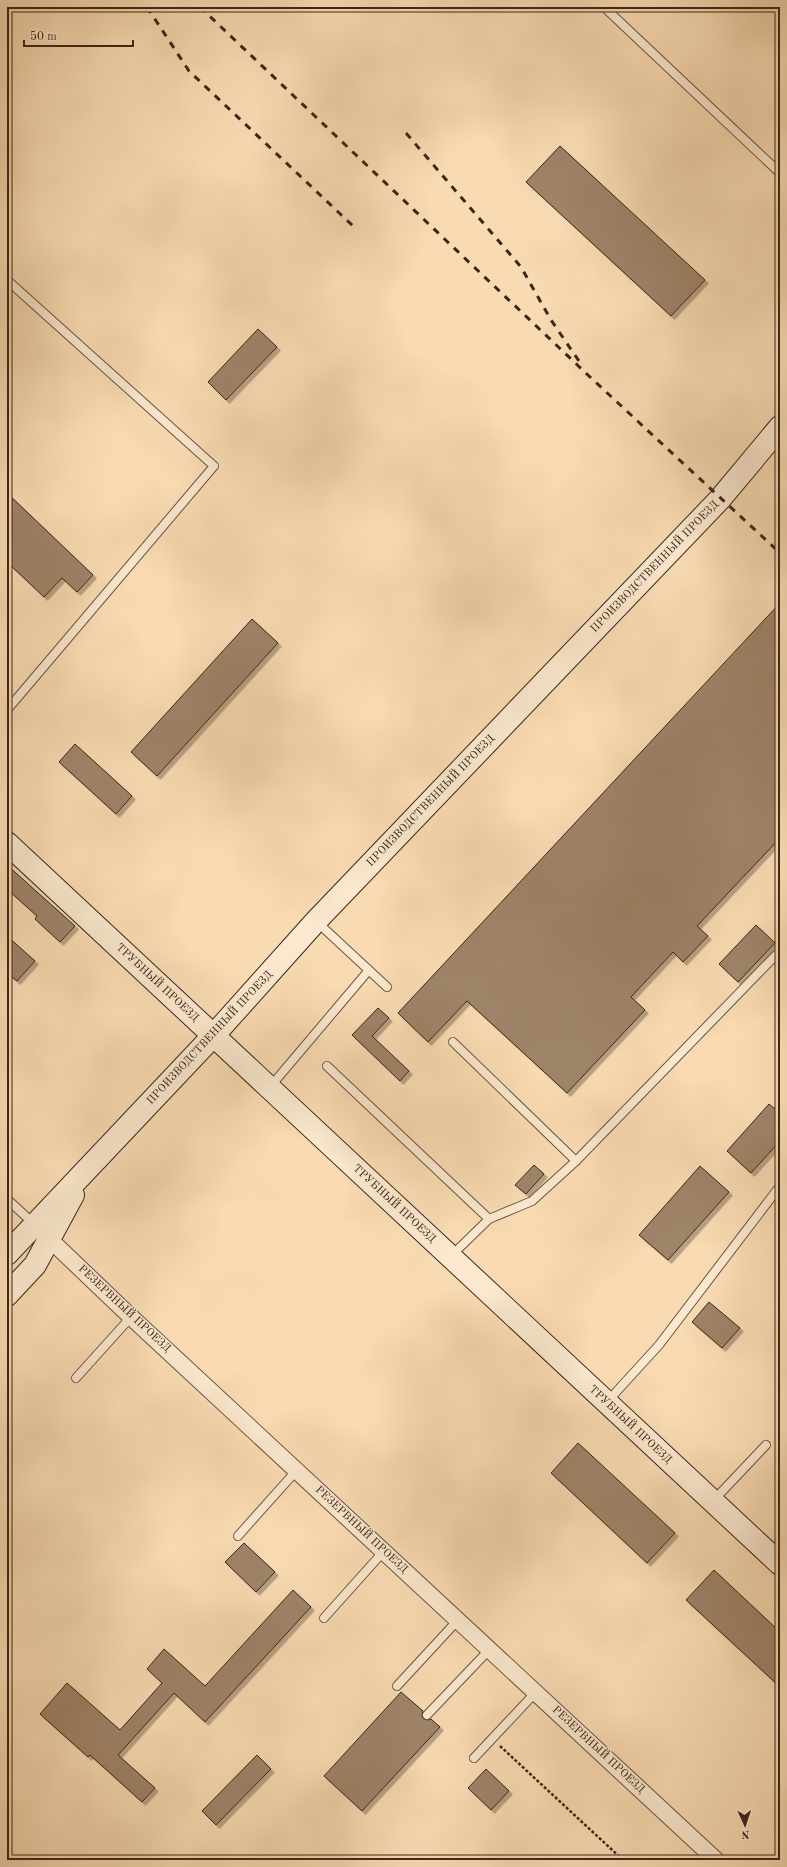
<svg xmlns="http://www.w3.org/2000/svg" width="787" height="1867" font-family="'Old Standard TT',serif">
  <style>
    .building { fill: #9e8469; stroke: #3c2618; filter: url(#shadow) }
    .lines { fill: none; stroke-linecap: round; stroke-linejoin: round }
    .lane-casing { stroke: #6b533f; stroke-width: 10 }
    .street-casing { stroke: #6b533f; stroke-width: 18 }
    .secondary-casing { stroke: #3c2618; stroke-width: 24 }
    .path { stroke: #3c2618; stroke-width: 2.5; stroke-dasharray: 3 2; stroke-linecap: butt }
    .lane { stroke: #fbe8ce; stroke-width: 8 }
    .street { stroke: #fbe8ce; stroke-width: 16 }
    .secondary { stroke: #fbe8ce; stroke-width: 22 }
    .rail { stroke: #3c2618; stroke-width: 3; stroke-dasharray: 7 7; stroke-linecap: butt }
    .labels { text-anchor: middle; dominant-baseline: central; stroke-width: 3; stroke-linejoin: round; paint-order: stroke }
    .street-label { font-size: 11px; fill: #3c2618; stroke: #fbe8ce }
  </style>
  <defs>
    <filter id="shadow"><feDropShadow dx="3.5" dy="3.5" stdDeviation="0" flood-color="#0004"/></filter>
  </defs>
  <rect width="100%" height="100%" fill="#f9dbb3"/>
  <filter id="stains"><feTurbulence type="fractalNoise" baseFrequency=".005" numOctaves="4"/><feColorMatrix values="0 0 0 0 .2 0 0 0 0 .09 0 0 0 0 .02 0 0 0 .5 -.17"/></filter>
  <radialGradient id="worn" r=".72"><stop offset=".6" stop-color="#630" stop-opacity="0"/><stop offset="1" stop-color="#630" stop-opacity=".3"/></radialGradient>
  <g class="building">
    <path d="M560,146L705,280L671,316L526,182Z"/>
    <path d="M258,329L277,347L226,400L208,382Z"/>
    <path d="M7,493L93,575L77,592L62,578L44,597L7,562Z"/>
    <path d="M780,603V838L697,926L708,936L683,962L673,952L631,997L645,1010L567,1093L467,1001L428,1042L398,1013Z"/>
    <path d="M252,619L278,643L157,776L131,752Z"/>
    <path d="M75,744L132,796L116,814L59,762Z"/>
    <path d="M7,865L75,926L60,942L35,919L37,916L7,889Z"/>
    <path d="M756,925L775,943L738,982L719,964Z"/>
    <path d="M7,936L35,961L17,981L7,973Z"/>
    <path d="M378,1008L389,1018L372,1036L409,1071L400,1081L352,1035Z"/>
    <path d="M769,1104L780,1113V1141L751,1173L727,1151Z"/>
    <path d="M534,1165L544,1174L526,1194L515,1185Z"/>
    <path d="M700,1166L729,1192L668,1260L639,1235Z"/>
    <path d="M709,1302L740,1328L722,1348L692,1322Z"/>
    <path d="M578,1443L675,1533L647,1563L551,1473Z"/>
    <path d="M244,1543L275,1572L256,1592L225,1562Z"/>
    <path d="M714,1570L780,1632V1687L686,1600Z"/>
    <path d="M293,1590L311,1607L205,1722L174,1693L118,1755L155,1788L142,1802L90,1755L88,1757L40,1714L67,1683L120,1730L162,1683L147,1669L164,1649L205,1686Z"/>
    <path d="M401,1692L423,1711L422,1716L424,1719L428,1720L431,1719L440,1727L362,1811L324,1776Z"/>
    <path d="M257,1755L271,1769L216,1825L202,1811Z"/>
    <path d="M486,1769L509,1791L491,1810L468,1788Z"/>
  </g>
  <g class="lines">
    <g class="lane-casing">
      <g id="lane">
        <path d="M604,7L780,173"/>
        <path d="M7,280L214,466L7,710"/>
        <path d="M317,922L387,987"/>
        <path d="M453,1042L576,1161"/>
        <path d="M327,1066L489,1219"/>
        <path d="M270,1087L369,970"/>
        <path d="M7,1199L34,1224"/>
        <path d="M451,1256L489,1219L532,1201L576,1161L776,955"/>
        <path d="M76,1378L131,1317"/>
        <path d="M607,1402L659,1345L780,1186"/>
        <path d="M713,1501L766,1445"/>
        <path d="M238,1536L297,1470"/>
        <path d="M324,1618L384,1551"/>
        <path d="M397,1686L458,1620"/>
        <path d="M427,1715L490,1649"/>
        <path d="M474,1758L536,1692"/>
      </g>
    </g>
    <g class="street-casing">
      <path id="street" d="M41,1231L131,1317L716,1860"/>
    </g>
    <g class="secondary-casing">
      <g id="secondary">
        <path d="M7,843L780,1564"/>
        <path d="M7,1254L213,1036L316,921L720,499L780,427"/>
        <path d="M7,1295L35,1265L73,1195"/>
      </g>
    </g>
    <path class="path" d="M500,1746L623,1860"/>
    <use href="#lane" class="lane"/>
    <use href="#street" class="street"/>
    <use href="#secondary" class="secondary"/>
    <g class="rail">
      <path d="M147,7L189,71L353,226"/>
      <path d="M200,7L590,377L780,553"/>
      <path d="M406,133L521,267L551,320L581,364"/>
    </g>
  </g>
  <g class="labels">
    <g class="street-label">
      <text transform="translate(655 567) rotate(-46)">ПРОИЗВОДСТВЕННЫЙ ПРОЕЗД</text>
      <text transform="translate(431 801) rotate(-46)">ПРОИЗВОДСТВЕННЫЙ ПРОЕЗД</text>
      <text transform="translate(157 983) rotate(43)">ТРУБНЫЙ ПРОЕЗД</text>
      <text transform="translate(210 1038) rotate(-47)">ПРОИЗВОДСТВЕННЫЙ ПРОЕЗД</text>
      <text transform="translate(394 1204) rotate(43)">ТРУБНЫЙ ПРОЕЗД</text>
      <text transform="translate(124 1309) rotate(43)">РЕЗЕРВНЫЙ ПРОЕЗД</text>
      <text transform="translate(630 1425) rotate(43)">ТРУБНЫЙ ПРОЕЗД</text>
      <text transform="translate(361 1530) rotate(43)">РЕЗЕРВНЫЙ ПРОЕЗД</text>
      <text transform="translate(598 1750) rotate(43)">РЕЗЕРВНЫЙ ПРОЕЗД</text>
    </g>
  </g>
  <rect width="787" height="1867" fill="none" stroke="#f9dbb3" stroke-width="24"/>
  <rect x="8" y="8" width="771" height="1851" fill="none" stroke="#3c2618" stroke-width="2"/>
  <rect x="12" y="12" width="763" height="1843" fill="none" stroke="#3c2618"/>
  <g transform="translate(745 1825) rotate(177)" stroke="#fbe8ce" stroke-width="3" paint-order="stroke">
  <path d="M0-3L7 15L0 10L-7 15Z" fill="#3c2618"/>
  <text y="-6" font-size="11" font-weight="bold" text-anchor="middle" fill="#3c2618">N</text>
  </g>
  <path d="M24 40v6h109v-6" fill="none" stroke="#3c2618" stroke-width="2"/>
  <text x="30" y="40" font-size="12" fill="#3c2618" stroke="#fbe8ce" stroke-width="3" paint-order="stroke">50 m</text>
  <rect width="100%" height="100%" filter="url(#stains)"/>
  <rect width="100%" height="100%" fill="url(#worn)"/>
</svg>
